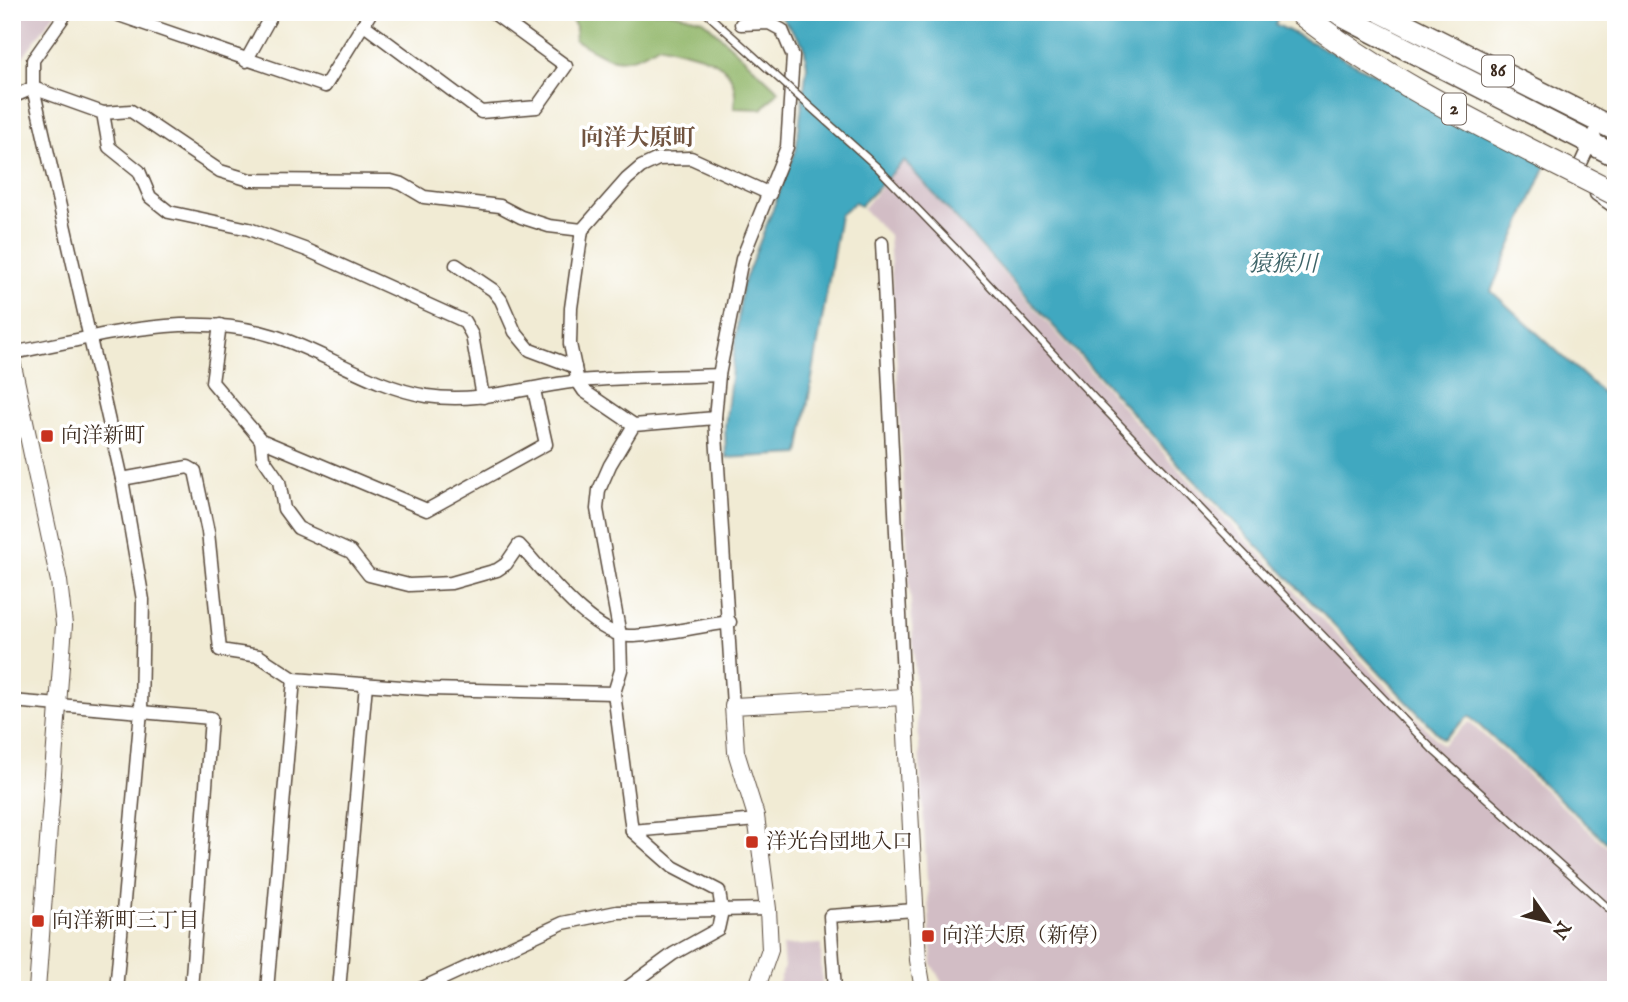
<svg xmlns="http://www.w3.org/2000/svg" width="1628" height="1002" font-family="'IM FELL English','Noto Serif JP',serif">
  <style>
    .industrial { fill: #d2bdc5 }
    .forest { fill: #93b76c; stroke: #677045; stroke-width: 2 }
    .water { fill: #40a8c0; stroke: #3e696f; stroke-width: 2 }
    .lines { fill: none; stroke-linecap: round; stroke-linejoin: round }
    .service-casing { stroke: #564739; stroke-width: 9 }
    .minor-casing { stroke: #564739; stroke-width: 15 }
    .tertiary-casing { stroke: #564739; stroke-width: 18 }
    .primary-casing { stroke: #564739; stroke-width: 24 }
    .service { stroke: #fff; stroke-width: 6 }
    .minor { stroke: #fff; stroke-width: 12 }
    .tertiary { stroke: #fff; stroke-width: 16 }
    .primary { stroke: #fff; stroke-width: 21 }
    .service-bridge-casing { stroke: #564739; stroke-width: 9; stroke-linecap: butt }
    .motorway-bridge-casing { stroke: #564739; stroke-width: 25; stroke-linecap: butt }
    .service-bridge { stroke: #fff; stroke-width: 6 }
    .motorway-bridge { stroke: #fff; stroke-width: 23 }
    .poi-dot { fill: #c8321e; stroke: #fff; stroke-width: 2.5 }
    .labels { text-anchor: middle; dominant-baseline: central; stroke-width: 7; stroke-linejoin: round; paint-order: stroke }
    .shield { fill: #fff; stroke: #766a62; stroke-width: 2 }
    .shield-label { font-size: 19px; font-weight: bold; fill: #3b2a1e }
    .poi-label { font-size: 21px; fill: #3b2a1e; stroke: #fff; text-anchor: start }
    .neighbourhood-label { font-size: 23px; font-weight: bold; fill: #715440; stroke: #fff }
    .water-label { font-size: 23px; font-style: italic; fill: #3d6367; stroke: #fff }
  </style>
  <rect width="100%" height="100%" fill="#fff"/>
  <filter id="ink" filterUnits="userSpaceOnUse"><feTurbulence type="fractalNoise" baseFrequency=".0143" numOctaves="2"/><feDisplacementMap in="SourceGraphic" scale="14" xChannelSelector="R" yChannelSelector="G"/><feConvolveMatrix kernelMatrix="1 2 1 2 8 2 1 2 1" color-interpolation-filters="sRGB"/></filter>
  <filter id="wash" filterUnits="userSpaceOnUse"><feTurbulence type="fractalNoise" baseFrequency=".00686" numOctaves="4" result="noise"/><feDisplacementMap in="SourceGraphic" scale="28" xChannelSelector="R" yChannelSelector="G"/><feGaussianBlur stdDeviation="1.57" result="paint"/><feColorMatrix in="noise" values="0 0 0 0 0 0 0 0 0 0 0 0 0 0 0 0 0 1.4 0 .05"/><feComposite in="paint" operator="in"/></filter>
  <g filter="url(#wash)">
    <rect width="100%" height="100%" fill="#f1ebd4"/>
    <g class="industrial">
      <path d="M12,12H56L22,58L19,80L12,86Z"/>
      <path d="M903,161L1168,458L1442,745L1469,722L1616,855V990H946L932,965L889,235L863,209Z"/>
      <path d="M821,944L822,990H776L784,968L782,946Z"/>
    </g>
    <path class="forest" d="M566,12H669L703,20L779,91L762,109L734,108C743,57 697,56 659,45C621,69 611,61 575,40L576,27Z"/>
    <path class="water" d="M777,12H1280L1275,24L1548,161L1491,291L1616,405V851L1469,716L1443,739L1172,457L904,161L860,206L855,202L840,215L799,454L726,458L725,426L742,287L796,150L807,66L804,45Z"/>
  </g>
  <g filter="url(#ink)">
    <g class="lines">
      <g class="service-casing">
        <path id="service" d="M955,248L1094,398L1434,751L1616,915"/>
      </g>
      <g class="minor-casing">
        <g id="minor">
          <path d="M67,12L33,60V88L122,479L143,600L141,711L116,990"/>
          <path d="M110,12L325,86L371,12"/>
          <path d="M364,25L481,112L537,107L566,66L492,12"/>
          <path d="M246,61L273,12"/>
          <path d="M12,97L33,88L103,113L109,147L139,171L150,197L169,212L249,229L307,250L464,321L472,335L483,397"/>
          <path d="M103,113L131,111L220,171L250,180L391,181L402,184L424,197L500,206L521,217L549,226L582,230"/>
          <path d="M1575,176L1600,122"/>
          <path d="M1596,194L1616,208"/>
          <path d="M882,243L904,697"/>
          <path d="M456,265L493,290L501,300L515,332L530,350L575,367"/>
          <path d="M220,325L212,382L261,440L427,510L546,444L534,390"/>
          <path d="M12,353C99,337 187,309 274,336C327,353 372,387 427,396C480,404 529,386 580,381C626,377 673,377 719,375"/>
          <path d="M634,425L584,391L578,382L570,344L571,308L582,230L627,179L641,167L658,159L691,158L770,194"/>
          <path d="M261,440L263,458L279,481L284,509L298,528L351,552L369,575L409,585L451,583L497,570L506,564L519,545C543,570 593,636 629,636C661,636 697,626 730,622"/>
          <path d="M122,479L188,467L195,471L208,532L220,650L259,656L294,679L429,689L614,693"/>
          <path d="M12,701L211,718L191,990"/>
          <path d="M733,706L715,418L719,375L742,259L787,147L793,56L782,30L769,23L741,24"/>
          <path d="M632,831L757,820"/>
          <path d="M267,990L294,679"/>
          <path d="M339,990L366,684"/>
          <path d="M418,990L563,923L617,912L768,909"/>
          <path d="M624,990L673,954L718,929L722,911L719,891L673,867L632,831L614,693L621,670L620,635L597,509L599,490L610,465L634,425L715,418"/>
          <path d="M835,990L830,916L915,910"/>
        </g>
      </g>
      <g class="tertiary-casing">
        <g id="tertiary">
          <path d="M12,361L59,581L64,625L37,990"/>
          <path d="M756,990L770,950L768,909L756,816L736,752L733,706L904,697L918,960L923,990"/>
        </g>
      </g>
      <g class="primary-casing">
        <g id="primary">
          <path d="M1334,12L1616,156"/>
          <path d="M1381,12L1616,130"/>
        </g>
      </g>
      <use href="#service" class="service"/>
      <use href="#minor" class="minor"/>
      <use href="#tertiary" class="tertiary"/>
      <use href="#primary" class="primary"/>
      <g class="service-bridge-casing">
        <path id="service-bridge" d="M705,12L877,167L955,248"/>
      </g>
      <g class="motorway-bridge-casing">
        <path id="motorway-bridge" d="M1299,12C1392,86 1511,140 1616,194"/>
      </g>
      <use href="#service-bridge" class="service-bridge"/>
      <use href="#motorway-bridge" class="motorway-bridge"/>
    </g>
  </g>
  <g class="poi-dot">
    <rect x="40" y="429" width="14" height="14" rx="3.5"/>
    <rect x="745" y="835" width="14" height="14" rx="3.5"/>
    <rect x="31" y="914" width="14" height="14" rx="3.5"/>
    <rect x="921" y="929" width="14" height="14" rx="3.5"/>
  </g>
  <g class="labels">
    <g class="shield">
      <rect x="1482" y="55.5" width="32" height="31" rx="5"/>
      <rect x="1442" y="93.5" width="24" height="31" rx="5"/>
    </g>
    <g class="shield-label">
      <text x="1498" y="71">86</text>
      <text x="1454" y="109">2</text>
    </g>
    <g class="poi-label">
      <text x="61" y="436">向洋新町</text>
      <text x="766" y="842">洋光台団地入口</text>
      <text x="52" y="921">向洋新町三丁目</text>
      <text x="942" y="936">向洋大原（新停）</text>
    </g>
    <g class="neighbourhood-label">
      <text x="638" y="138">向洋大原町</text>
    </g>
    <g class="water-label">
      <text x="1283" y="264">猿猴川</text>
    </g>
  </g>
  <rect width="1628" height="1002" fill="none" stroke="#fff" stroke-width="42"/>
  <g transform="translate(1548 921) rotate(124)" stroke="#ffffff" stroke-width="5" paint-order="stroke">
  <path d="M0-5L12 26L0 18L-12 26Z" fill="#3b2a1e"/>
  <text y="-10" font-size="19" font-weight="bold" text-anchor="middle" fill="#3b2a1e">N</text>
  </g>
</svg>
